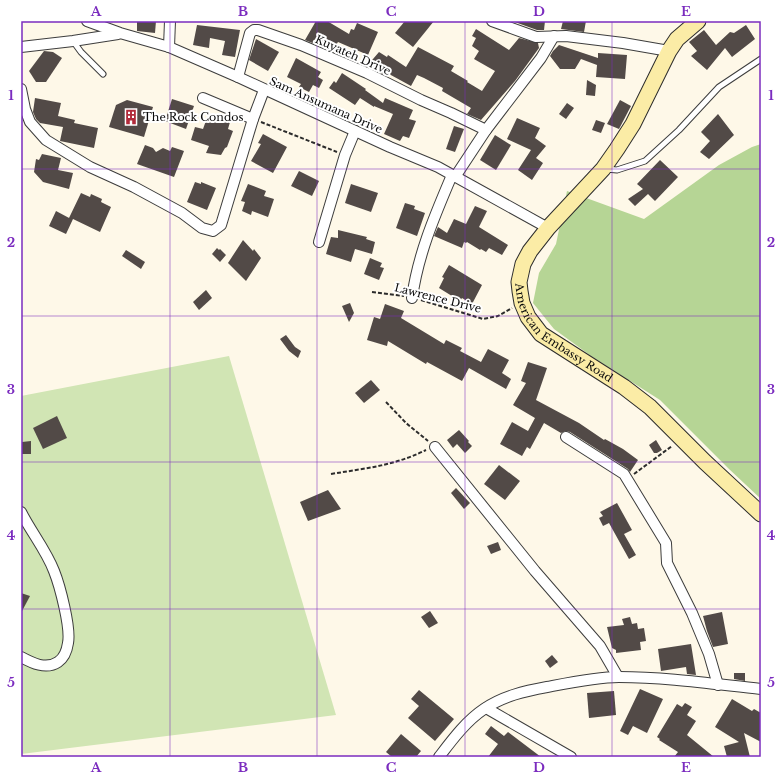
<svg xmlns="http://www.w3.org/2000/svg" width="782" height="778" font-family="'Libre Baskerville',serif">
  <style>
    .green { fill: #d1e5b4 }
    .forest { fill: #b6d595 }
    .building { fill: #524a47 }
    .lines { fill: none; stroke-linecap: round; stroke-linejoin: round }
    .lane-casing { stroke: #3d3d3d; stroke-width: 7 }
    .street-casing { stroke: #3d3d3d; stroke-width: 12 }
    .secondary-casing { stroke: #2c2c2c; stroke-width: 17 }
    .path { stroke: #2c2c2c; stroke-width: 2; stroke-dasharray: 4 2; stroke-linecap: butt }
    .lane { stroke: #fff; stroke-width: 5 }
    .street { stroke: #fff; stroke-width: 10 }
    .secondary { stroke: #fbeca6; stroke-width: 15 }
    .grid { fill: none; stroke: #7b2cbf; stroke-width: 1; stroke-opacity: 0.55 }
    .labels { text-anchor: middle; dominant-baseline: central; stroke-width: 4; stroke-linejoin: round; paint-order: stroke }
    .street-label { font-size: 11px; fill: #0a0a0a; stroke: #fff }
    .poi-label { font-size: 11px; fill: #0a0a0a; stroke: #fff; text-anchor: start }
    .neatline { fill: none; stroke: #7b2cbf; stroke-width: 1.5 }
    .grid-label { font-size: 13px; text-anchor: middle; font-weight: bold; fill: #7b2cbf }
  </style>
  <rect width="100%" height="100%" fill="#fef8e8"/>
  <path class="green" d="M229,356L336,715L21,754V396Z"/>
  <path class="forest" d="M761,144V499L729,469L660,400L591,356L554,329L533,303L539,273L556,244L567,191L644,219L719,165L752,147Z"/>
  <g class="building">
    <path d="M137,21H156L155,33L137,31Z"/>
    <path d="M316,21H327L349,34L351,29L354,30L357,23L378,32L368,55L338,42L332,51L305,40Z"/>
    <path d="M405,21H434L413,47L395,33Z"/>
    <path d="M512,21H545L544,30H537Z"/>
    <path d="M563,21H586L584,32L561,29Z"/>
    <path d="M197,25L240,30L235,57L222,55L225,41L210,38L209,48L193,45Z"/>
    <path d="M746,25L755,39L732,57L725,48L707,70L691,56L697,51L689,42L704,30L716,45L730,32L734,33Z"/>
    <path d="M476,29L509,50L519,38L538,43L539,48L515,81L481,120L467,114L471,108L442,91L443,88L424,78L417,75L411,86L389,74L387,76L367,66L379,52L387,57L388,55L406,67L418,47L454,66L451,71L468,81L467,82L482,91L495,71L474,59L479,51L472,46L476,38L472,36Z"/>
    <path d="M256,39L279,52L268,71L249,60Z"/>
    <path d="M559,45L598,58V53L627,55L625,79L596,77L597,65L581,59L575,69H560L550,56L553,51Z"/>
    <path d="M44,51L53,52L62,58L46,82H36L29,71Z"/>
    <path d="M296,58L321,72L318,77L323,80L319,88L313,85L309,92L299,87L301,84L287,77Z"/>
    <path d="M342,73L366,89L365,90L383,103L385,98L413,110L409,119L416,121L409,138L403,136L400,141L384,134L393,114L374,106V107L360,98L355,105L329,88L334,81L336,83Z"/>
    <path d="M587,80L596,85L595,96L586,95Z"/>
    <path d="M35,98L61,103L58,116L75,120L74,123L98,128L94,148L60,141L63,127L40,123L36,119L33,112Z"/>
    <path d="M172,99L194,106L186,129L165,121Z"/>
    <path d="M127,100L153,107L144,137L109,127L116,105Z"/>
    <path d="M620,100L631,106L619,129L607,124Z"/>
    <path d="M567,103L574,108L566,119L559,114Z"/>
    <path d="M718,114L734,135L709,159L700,152L710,141L701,132Z"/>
    <path d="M208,115L230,122L228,129L233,131L227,147L225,148L221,155L206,153L209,146L191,140L195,127L203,129Z"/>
    <path d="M517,118L540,128L535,138L546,146L536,158L543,163L532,180L518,170L531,150L507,139Z"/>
    <path d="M596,120L605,123L601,133L592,130Z"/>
    <path d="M454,126L464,129L455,152L446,149Z"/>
    <path d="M263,134L287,147L273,173L251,161L261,144L258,143Z"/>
    <path d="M495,135L511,145L496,170L480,160Z"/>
    <path d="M145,145L153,148L156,152L163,148L170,151L172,147L184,151L174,177L137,164Z"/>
    <path d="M42,154L61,158L58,170L73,173L69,189L43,182L34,172L36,159L39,160Z"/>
    <path d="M660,160L678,177L655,201L648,194L635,206L628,199L643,189L637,184Z"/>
    <path d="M299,171L319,181L312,196L291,186Z"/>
    <path d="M195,182L201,184V182L216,188L207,210L187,202Z"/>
    <path d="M248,184L266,191L264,196L274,199L268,217L252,211L251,215L242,211L245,202L241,201Z"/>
    <path d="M351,184L378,193L371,212L345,203Z"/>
    <path d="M81,193L90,197L91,194L102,199L101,202L111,207L100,232L73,219L66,234L49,226L56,211L71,219L69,218Z"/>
    <path d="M405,203L415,206L414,209L425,213L417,236L396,228Z"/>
    <path d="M475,206L487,211L479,227L508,245L502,255L489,248L486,252L481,249L480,250L467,242L466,243L464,242L462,248L434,236L438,227L447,233L454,219L466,224Z"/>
    <path d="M338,230L367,237L366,239L375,242L372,254L355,249L351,262L326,254L331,237L338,238Z"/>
    <path d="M243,240L253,251L254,249L261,258L246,281L228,263Z"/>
    <path d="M217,248L219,250L220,249L226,255L220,262L212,254Z"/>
    <path d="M126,250L145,262L141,269L122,256Z"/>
    <path d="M370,258L382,263L380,267L384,268L379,280L364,274Z"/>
    <path d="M449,265L482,285L472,304L462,298L460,301L439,288L444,278L442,277Z"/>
    <path d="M206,290L212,298L199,310L193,302Z"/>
    <path d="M350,303L354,313L349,322L342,306Z"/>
    <path d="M385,304L404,311L401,318L444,344L446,340L462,348L460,351L481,362L488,349L509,360L502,373L511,379L506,389L469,368L462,381L427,362L426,364L388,341L387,346L367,340L374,317L380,319Z"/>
    <path d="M286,335L295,347L301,351L298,358L289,351L280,339Z"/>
    <path d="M528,362L547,368L536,400L579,423L604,440L605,439L623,449L638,460L630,472L628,469L570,432L566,431L561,433L544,423L530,449L527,447L522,456L500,444L512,422L528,431L535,418L513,405L526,383L521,381Z"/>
    <path d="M371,380L380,390L364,403L355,393Z"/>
    <path d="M57,416L67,438L43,449L33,428Z"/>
    <path d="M459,430L469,441L468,442L472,446L465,453L457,444L453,448L447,440Z"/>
    <path d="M656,440L662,450L657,453H654L649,445Z"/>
    <path d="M31,441V454H22V442Z"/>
    <path d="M499,465L520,481L505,500L484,484Z"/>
    <path d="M456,488L470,503L464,509L451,493Z"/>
    <path d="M328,490L341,509L308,521L300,502Z"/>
    <path d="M617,503L632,530L624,534L636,555L629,559L609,523L603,526L599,518L603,516L600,512Z"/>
    <path d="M498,542L501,550L491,554L487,546Z"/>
    <path d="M21,593L30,596L21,613Z"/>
    <path d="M430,611L438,623L429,628L421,617Z"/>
    <path d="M722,612L728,644L713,647L707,631L703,616Z"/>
    <path d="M630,617L632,624L637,623L638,629L644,628L646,641L640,642L641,650L616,653V650L612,648L607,627L624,625L622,619Z"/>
    <path d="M691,644L696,675L687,674L686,667L661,671L658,649Z"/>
    <path d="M552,655L558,662L550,668L545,661Z"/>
    <path d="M734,673H745V681L734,679Z"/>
    <path d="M640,689L663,699L647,733L633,726L628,735L620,731Z"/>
    <path d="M419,690L454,719L435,741L408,718L419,706L411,699Z"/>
    <path d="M614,691L616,715L589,718L587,693Z"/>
    <path d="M732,699L752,711L754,709L761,713V742L744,733L750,757H727L724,746L739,742L715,727Z"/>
    <path d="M685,703L692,707L687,715L696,721L687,735L714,757H674L678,752L659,740L660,739L657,737L677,704L682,707Z"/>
    <path d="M491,726L504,736L508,732L541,757H488L498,744L485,734Z"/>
    <path d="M401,734L421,751L416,757H392L386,752Z"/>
  </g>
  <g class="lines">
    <g class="lane-casing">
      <g id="lane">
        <path d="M73,41L81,52L103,74"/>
        <path d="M606,169L617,170L645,161L679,130L719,87L761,59"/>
      </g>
    </g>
    <g class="street-casing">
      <g id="street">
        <path d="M87,21L120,33L169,47L238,77L390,147L438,167L548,228"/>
        <path d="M492,21L536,37L566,36L623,43L669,51"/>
        <path d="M21,47L73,41L118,34"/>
        <path d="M169,47L170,21"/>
        <path d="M238,77L250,33L254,30H258L301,45L367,73L421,100L451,113L486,130"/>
        <path d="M21,89L25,109L30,122L46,140L90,167L134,187L182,213L202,228L213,231L221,225L253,119L264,90"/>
        <path d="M203,98L253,119"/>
        <path d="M455,177L486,130L541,58L554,36"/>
        <path d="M319,242L345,155L355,131"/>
        <path d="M412,298C418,254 435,215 452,175"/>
        <path d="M566,437L624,474L666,543L667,563L692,613L709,654L718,685"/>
        <path d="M435,447L535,571L600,646L618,677"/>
        <path d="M21,512C31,532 46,550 54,571C60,586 71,628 68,643C67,650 64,658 58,662C46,670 32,663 21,657"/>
        <path d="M486,708L571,757"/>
        <path d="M439,757C452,740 466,721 484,709C503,696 525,691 547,687C568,683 597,677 619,677C667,677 714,684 761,689"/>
      </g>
    </g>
    <g class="secondary-casing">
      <g id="secondary">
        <path id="s1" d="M698,21L677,39L669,51L633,124L617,149L603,169L548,228L530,251L523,264L519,282L520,291L522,303L528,317L541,334L624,387L650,407L705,462L761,514"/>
      </g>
    </g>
    <g class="path">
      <path d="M261,122L337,152"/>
      <path d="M372,292L404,296"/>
      <path d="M421,300L483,319L498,316L512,308"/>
      <path d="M386,402L406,423L428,441"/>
      <path d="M331,474C367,468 393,466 426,450"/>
      <path d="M634,474L672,446"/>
    </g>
    <use href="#lane" class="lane"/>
    <use href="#street" class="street"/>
    <use href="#secondary" class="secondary"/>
  </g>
  <path class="grid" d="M170,21V757M317,21V757M465,21V757M612,21V757M21,169H761M21,316H761M21,462H761M21,609H761"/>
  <defs>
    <g id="building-bare" transform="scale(1.2)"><path d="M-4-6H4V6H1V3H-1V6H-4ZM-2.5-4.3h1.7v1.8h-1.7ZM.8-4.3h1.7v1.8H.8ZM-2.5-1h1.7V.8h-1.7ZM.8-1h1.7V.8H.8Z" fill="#b12a3a" stroke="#fff" stroke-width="2.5" paint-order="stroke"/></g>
  </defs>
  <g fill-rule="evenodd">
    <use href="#building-bare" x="131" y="117"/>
  </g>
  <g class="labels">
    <g class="street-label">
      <text transform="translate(353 55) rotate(24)">Kuyateh Drive</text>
      <text transform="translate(326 105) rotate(24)">Sam Ansumana Drive</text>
      <text transform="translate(438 298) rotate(14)">Lawrence Drive</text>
      <text stroke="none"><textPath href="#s1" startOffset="392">American Embassy Road</textPath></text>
    </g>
    <g class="poi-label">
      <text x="143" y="117">The Rock Condos</text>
    </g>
  </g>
  <rect width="782" height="778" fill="none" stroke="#ffffff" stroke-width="44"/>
  <rect x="22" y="22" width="738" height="734" class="neatline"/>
  <g class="grid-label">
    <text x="96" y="16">A</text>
    <text x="243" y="16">B</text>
    <text x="391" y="16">C</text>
    <text x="539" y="16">D</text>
    <text x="686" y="16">E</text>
    <text x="11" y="100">1</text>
    <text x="771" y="100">1</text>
    <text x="11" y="247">2</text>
    <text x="771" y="247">2</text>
    <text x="11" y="394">3</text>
    <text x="771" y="394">3</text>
    <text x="11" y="540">4</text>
    <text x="771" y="540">4</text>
    <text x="11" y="687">5</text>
    <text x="771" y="687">5</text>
    <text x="96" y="772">A</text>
    <text x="243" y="772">B</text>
    <text x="391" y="772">C</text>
    <text x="539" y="772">D</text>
    <text x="686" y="772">E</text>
  </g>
</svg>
